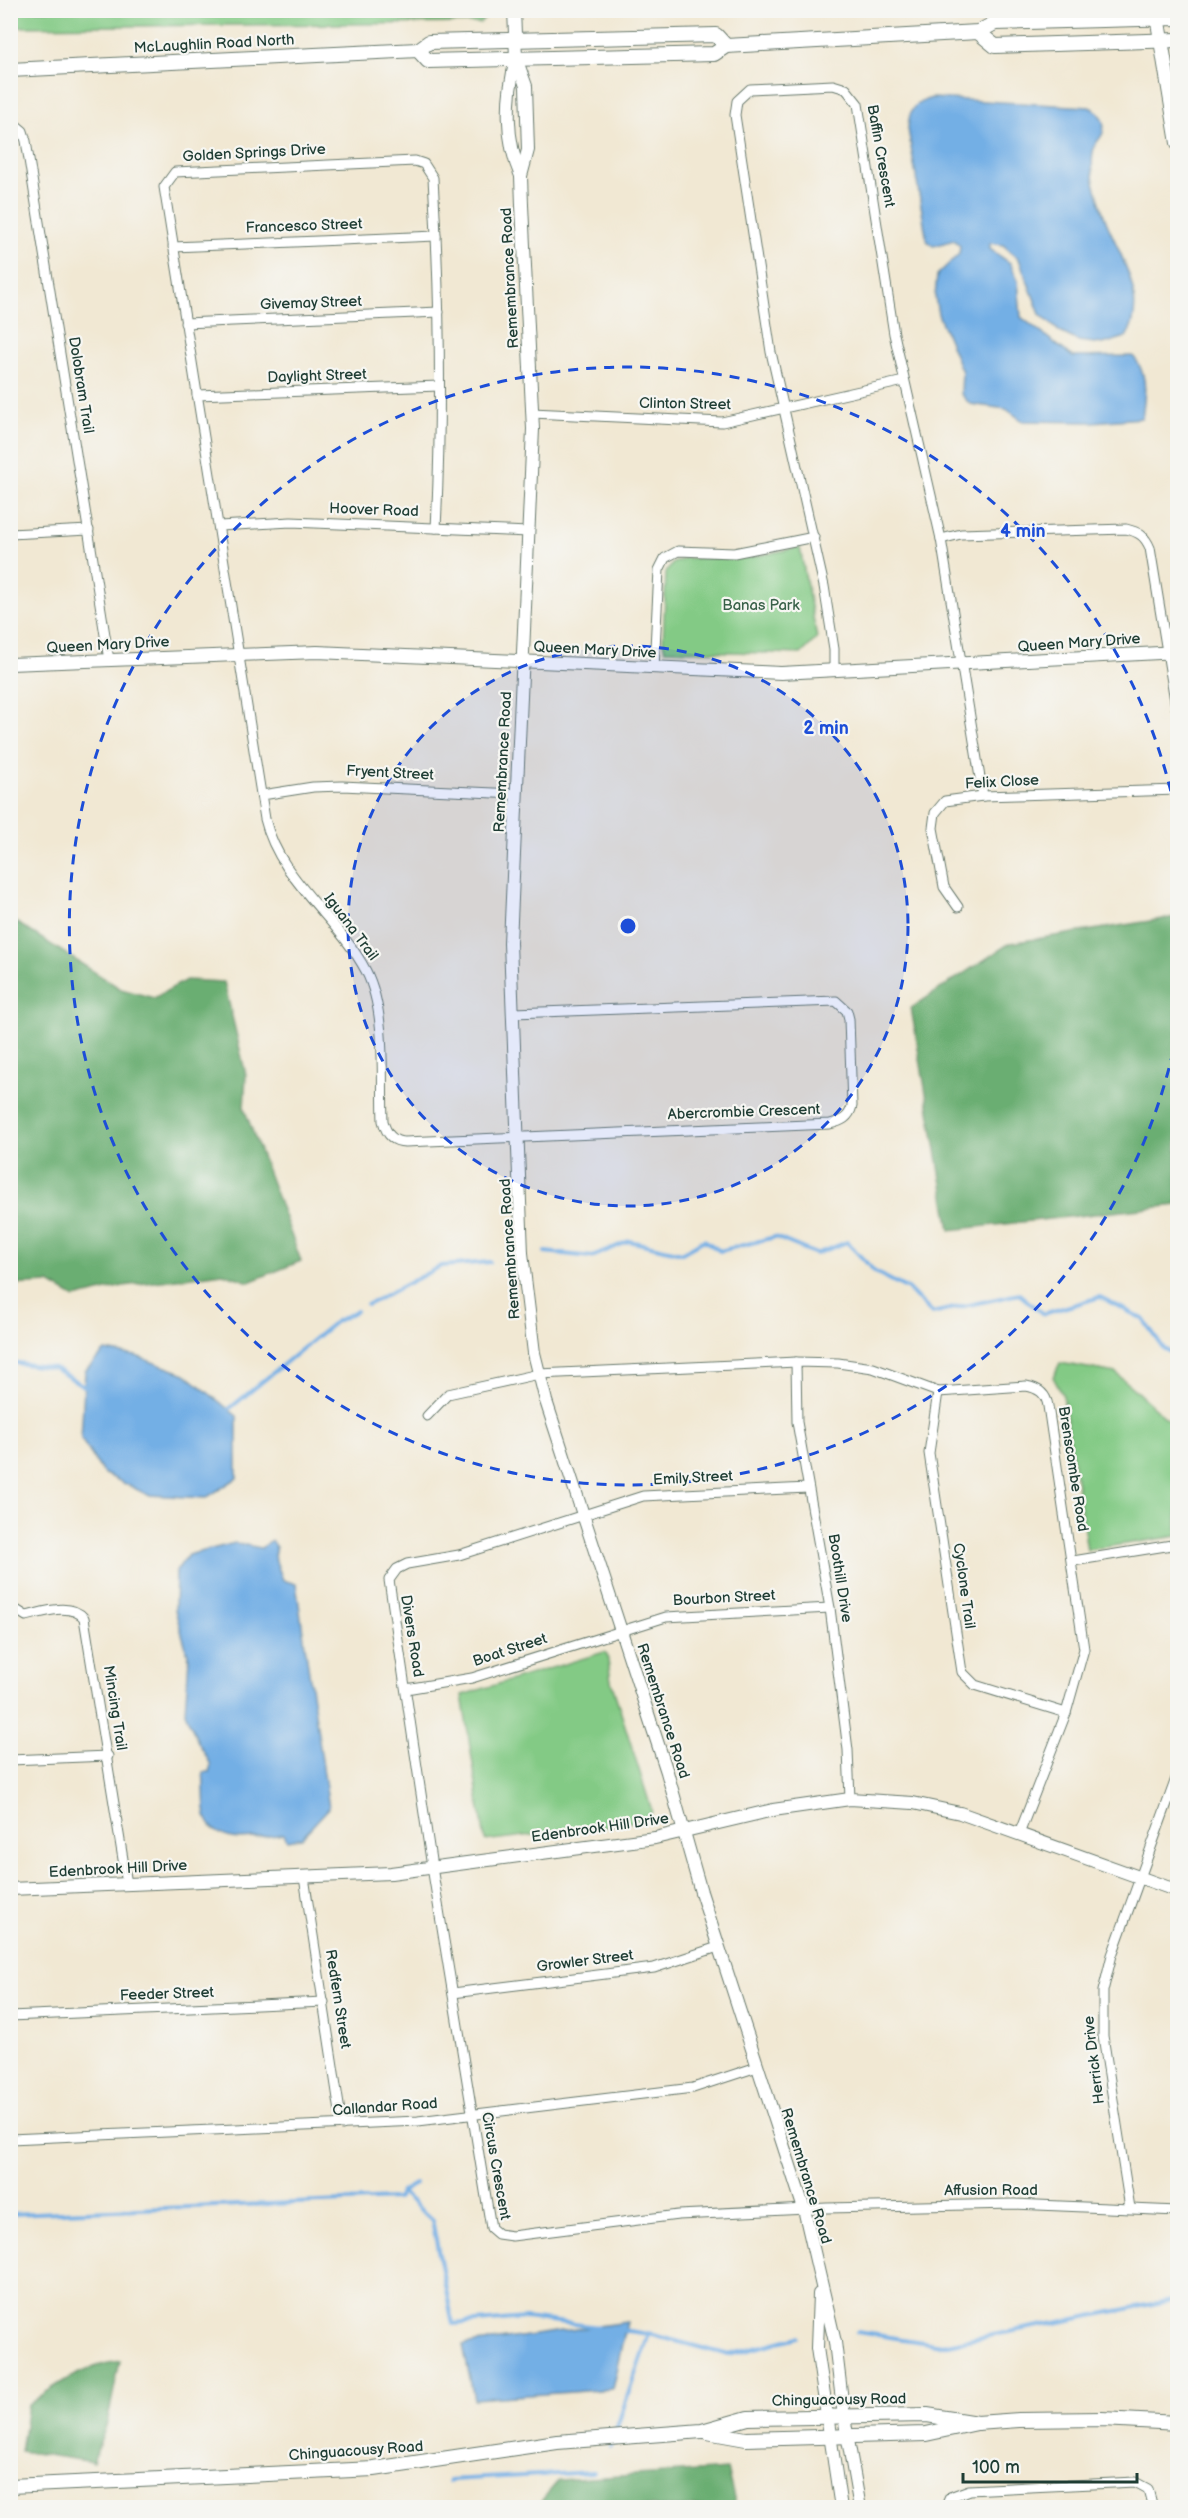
<svg xmlns="http://www.w3.org/2000/svg" width="1188" height="2518" font-family="'Balsamiq Sans',sans-serif">
  <style>
    .green { fill: #83ca85; stroke: #51845c; stroke-width: 1.5 }
    .forest { fill: #6aae72; stroke: #447653; stroke-width: 1.5 }
    .water { fill: #73afe5; stroke: #49768c; stroke-width: 1.5 }
    .lines { fill: none; stroke-linecap: round; stroke-linejoin: round }
    .stream { stroke: #73afe5; stroke-width: 4 }
    .minor-casing { stroke: #68796c; stroke-width: 11 }
    .tertiary-casing { stroke: #68796c; stroke-width: 14 }
    .secondary-casing { stroke: #68796c; stroke-width: 16 }
    .minor { stroke: #fff; stroke-width: 9 }
    .tertiary { stroke: #fff; stroke-width: 12 }
    .secondary { stroke: #fff; stroke-width: 14 }
    .ring { fill: none; stroke: #1d4ed8; stroke-width: 3; stroke-dasharray: 10 8 }
    .labels { text-anchor: middle; dominant-baseline: central; stroke-width: 4.5; stroke-linejoin: round; paint-order: stroke }
    .street-label { font-size: 15px; fill: #1f3d34; stroke: #f6f6f2 }
    .park-label { font-size: 15px; fill: #386048; stroke: #f6f6f2 }
    .centre { fill: #1d4ed8; stroke: #f6f6f2; stroke-width: 3 }
    .ring-label { font-size: 18px; text-anchor: middle; font-weight: bold; fill: #1d4ed8; stroke: #f6f6f2; stroke-width: 4.5; stroke-linejoin: round; paint-order: stroke }
  </style>
  <rect width="100%" height="100%" fill="#f6f6f2"/>
  <filter id="ink" filterUnits="userSpaceOnUse"><feTurbulence type="fractalNoise" baseFrequency=".0167" numOctaves="2"/><feDisplacementMap in="SourceGraphic" scale="12" xChannelSelector="R" yChannelSelector="G"/><feConvolveMatrix kernelMatrix="1 2 1 2 8 2 1 2 1" color-interpolation-filters="sRGB"/></filter>
  <filter id="wash" filterUnits="userSpaceOnUse"><feTurbulence type="fractalNoise" baseFrequency=".008" numOctaves="4" result="noise"/><feDisplacementMap in="SourceGraphic" scale="24" xChannelSelector="R" yChannelSelector="G"/><feGaussianBlur stdDeviation="1.35" result="paint"/><feColorMatrix in="noise" values="0 0 0 0 0 0 0 0 0 0 0 0 0 0 0 0 0 1.4 0 .05"/><feComposite in="paint" operator="in"/></filter>
  <g filter="url(#wash)">
    <rect width="100%" height="100%" fill="#f1e8d3"/>
    <g class="green">
      <path d="M10,11L11,10L493,11L480,23L11,27Z"/>
      <path d="M795,548H800L817,638L801,654L665,650L663,643L666,572L673,563L685,558H748Z"/>
      <path d="M1060,1363L1116,1373L1177,1428V1536L1087,1550L1063,1396L1053,1377Z"/>
      <path d="M604,1652L607,1654L611,1681L652,1811L648,1818L621,1824L485,1841L462,1695Z"/>
    </g>
    <g class="forest">
      <path d="M1176,917L1177,1205L950,1230L911,1008L1010,943Z"/>
      <path d="M11,919L121,989L154,998L186,980L224,982L246,1075L244,1108L301,1261L249,1282L223,1273L123,1286L75,1298L49,1283L11,1285Z"/>
      <path d="M120,2361L107,2423L93,2462L21,2451L28,2405C57,2384 83,2366 120,2361Z"/>
      <path d="M727,2469L736,2507H536L559,2480Z"/>
    </g>
    <g class="water">
      <path d="M932,98L1089,107C1099,111 1106,121 1103,132C1102,138 1095,142 1094,148C1091,158 1092,178 1096,189C1100,202 1103,216 1109,228C1123,260 1148,303 1126,337L1103,344L1078,341L1060,332L1040,314L1019,259L1003,245L990,243V249L1010,263L1018,281L1021,317L1073,357L1133,356C1149,375 1145,394 1142,418L1092,422L1023,421L1006,409L970,404L961,394L962,372L938,314L935,297L937,275L959,254L960,246L954,240L934,246L927,241L908,129C909,109 913,103 932,98Z"/>
      <path d="M105,1351L136,1356L185,1374L237,1416V1478L206,1498L148,1495L103,1473L81,1439L85,1371Z"/>
      <path d="M272,1541L276,1546L274,1556L283,1580L296,1584L329,1808L301,1838L287,1840L284,1834C259,1837 220,1849 207,1819C203,1810 205,1784 203,1772H209L211,1765L198,1742L185,1712L189,1658L175,1610L176,1571L188,1555L235,1543L261,1548Z"/>
      <path d="M627,2322L612,2389L474,2399L463,2345Z"/>
    </g>
    <g class="lines">
      <g class="stream">
        <path d="M545,1252L592,1257L629,1241L682,1253L704,1240L720,1251L775,1237L816,1254L847,1242L875,1272L908,1289L932,1313L1019,1294L1043,1314L1100,1297L1143,1319L1164,1349L1178,1356"/>
        <path d="M367,1305L441,1266L490,1262"/>
        <path d="M10,1362L54,1368L84,1386"/>
        <path d="M229,1409L335,1322L356,1311"/>
        <path d="M401,2192L432,2220L453,2324L526,2318L598,2327"/>
        <path d="M10,2214L397,2199L401,2192L415,2184"/>
        <path d="M621,2330L649,2334L729,2355L798,2337"/>
        <path d="M857,2332L942,2345L1178,2299"/>
        <path d="M610,2447L649,2334"/>
        <path d="M449,2482V2480L593,2472"/>
        <path d="M448,2508V2504"/>
      </g>
    </g>
  </g>
  <g filter="url(#ink)">
    <g class="lines">
      <g class="minor-casing">
        <g id="minor">
          <path d="M10,120L23,131L26,141L109,660"/>
          <path d="M173,247L436,236"/>
          <path d="M185,323L439,312"/>
          <path d="M197,395L439,386"/>
          <path d="M532,413L722,422L904,381"/>
          <path d="M219,526L291,522L528,532"/>
          <path d="M436,528C442,411 440,295 433,178L424,164L415,161L175,172L164,187L265,819C280,881 337,916 366,971C387,1012 381,1076 383,1121C386,1133 392,1142 405,1142L830,1124C842,1121 849,1118 852,1106L849,1019L847,1011L836,1001L514,1013"/>
          <path d="M10,534L89,530"/>
          <path d="M941,539L961,534L1126,529C1139,532 1145,536 1150,548L1178,719"/>
          <path d="M654,668L659,570L665,558L678,551L734,553L814,537"/>
          <path d="M834,671V649L824,586L771,352L735,115L737,101L750,89L833,85L846,89L858,104L894,334L941,539L983,796"/>
          <path d="M262,795L313,787L342,786L516,794"/>
          <path d="M958,907L944,887L933,828L935,813L945,801L983,796L1178,790"/>
          <path d="M796,1362L797,1422L830,1608L848,1750L850,1799"/>
          <path d="M938,1392L929,1453L962,1672L975,1685L1066,1713"/>
          <path d="M427,1416L448,1394L539,1374L796,1362L838,1363L873,1368L938,1392L1026,1386C1038,1388 1046,1393 1048,1406L1084,1649L1066,1713L1019,1834"/>
          <path d="M808,1488L643,1496L459,1555L407,1564L397,1569L389,1580L432,1867L491,2228L498,2234L512,2236L678,2215L827,2208L1014,2204L1178,2211"/>
          <path d="M1073,1561L1178,1544"/>
          <path d="M10,1606L26,1616C44,1612 71,1602 84,1618L127,1884"/>
          <path d="M406,1689L472,1678L666,1617L830,1608"/>
          <path d="M10,1760L108,1756"/>
          <path d="M304,1877L342,2125"/>
          <path d="M453,1993L654,1968L718,1947"/>
          <path d="M10,2016L324,2002"/>
          <path d="M10,2139L418,2121L693,2088L757,2067"/>
          <path d="M1130,2208L1103,2036V1991L1112,1955L1178,1773"/>
          <path d="M945,2508L950,2497L969,2490L1135,2482L1148,2489L1153,2508"/>
        </g>
      </g>
      <g class="tertiary-casing">
        <g id="tertiary">
          <path d="M514,10L516,58L526,86L528,150L521,176L522,205L533,429L510,943L522,1253L534,1353L546,1401L667,1772L701,1892L804,2209L835,2342L844,2417L860,2508"/>
          <path d="M516,60C506,97 505,140 521,176"/>
          <path d="M10,664L317,652L781,673L1178,652"/>
          <path d="M10,1889L391,1873L655,1838L773,1810L850,1799L913,1803L960,1813L1178,1891"/>
          <path d="M819,2294L817,2348L841,2508"/>
        </g>
      </g>
      <g class="secondary-casing">
        <g id="secondary">
          <path d="M1156,10L1178,143"/>
          <path d="M978,32L995,46L1178,40"/>
          <path d="M418,50L428,61L714,54L726,46L978,32L995,23L1178,18"/>
          <path d="M10,70L418,50L429,42L716,35L726,46"/>
          <path d="M707,2432L746,2439L926,2434L977,2423L1019,2420L1102,2419L1178,2423"/>
          <path d="M10,2486L374,2469L557,2442L702,2431L748,2418L927,2415L977,2423"/>
        </g>
      </g>
      <use href="#minor" class="minor"/>
      <use href="#tertiary" class="tertiary"/>
      <use href="#secondary" class="secondary"/>
    </g>
  </g>
  <circle cx="628" cy="926" r="280" fill="#1d4ed8" fill-opacity=".12"/>
  <g class="ring">
    <circle cx="628" cy="926" r="280"/>
    <path d="M1177 1033A559 559 0 1 1 1177 819"/>
  </g>
  <g class="labels">
    <g class="street-label">
      <text transform="translate(214 44) rotate(-3)">McLaughlin Road North</text>
      <text transform="translate(254 153) rotate(-3)">Golden Springs Drive</text>
      <text transform="translate(881 156) rotate(80)">Baffin Crescent</text>
      <text transform="translate(304 226) rotate(-2)">Francesco Street</text>
      <text transform="translate(510 278) rotate(-93)">Remembrance Road</text>
      <text transform="translate(311 303) rotate(-2)">Givemay Street</text>
      <text transform="translate(317 376) rotate(-2)">Daylight Street</text>
      <text transform="translate(81 385) rotate(81)">Dolobram Trail</text>
      <text transform="translate(685 404) rotate(1)">Clinton Street</text>
      <text transform="translate(374 510) rotate(2)">Hoover Road</text>
      <text transform="translate(1079 643) rotate(-4)">Queen Mary Drive</text>
      <text transform="translate(108 645) rotate(-3)">Queen Mary Drive</text>
      <text transform="translate(595 650) rotate(3)">Queen Mary Drive</text>
      <text transform="translate(503 762) rotate(-87)">Remembrance Road</text>
      <text transform="translate(390 773) rotate(3)">Fryent Street</text>
      <text transform="translate(1002 782) rotate(-3)">Felix Close</text>
      <text transform="translate(351 927) rotate(53)">Iguana Trail</text>
      <text transform="translate(744 1112) rotate(-2)">Abercrombie Crescent</text>
      <text transform="translate(510 1249) rotate(-94)">Remembrance Road</text>
      <text transform="translate(1073 1469) rotate(81)">Brenscombe Road</text>
      <text transform="translate(693 1478) rotate(-3)">Emily Street</text>
      <text transform="translate(840 1578) rotate(81)">Boothill Drive</text>
      <text transform="translate(964 1586) rotate(82)">Cyclone Trail</text>
      <text transform="translate(724 1598) rotate(-3)">Bourbon Street</text>
      <text transform="translate(412 1636) rotate(81)">Divers Road</text>
      <text transform="translate(510 1650) rotate(-18)">Boat Street</text>
      <text transform="translate(115 1708) rotate(81)">Mincing Trail</text>
      <text transform="translate(663 1711) rotate(72)">Remembrance Road</text>
      <text transform="translate(600 1828) rotate(-8)">Edenbrook Hill Drive</text>
      <text transform="translate(118 1869) rotate(-3)">Edenbrook Hill Drive</text>
      <text transform="translate(585 1961) rotate(-7)">Growler Street</text>
      <text transform="translate(167 1994) rotate(-2)">Feeder Street</text>
      <text transform="translate(338 1999) rotate(81)">Redfern Street</text>
      <text transform="translate(1094 2060) rotate(-97)">Herrick Drive</text>
      <text transform="translate(385 2107) rotate(-4)">Callandar Road</text>
      <text transform="translate(496 2166) rotate(80)">Circus Crescent</text>
      <text transform="translate(806 2176) rotate(73)">Remembrance Road</text>
      <text x="991" y="2190">Affusion Road</text>
      <text transform="translate(839 2400) rotate(-1)">Chinguacousy Road</text>
      <text transform="translate(356 2451) rotate(-4)">Chinguacousy Road</text>
    </g>
    <g class="park-label">
      <text x="761" y="605">Banas Park</text>
    </g>
  </g>
  <circle cx="628" cy="926" r="9" class="centre"/>
  <g class="ring-label">
    <text x="1023" y="537">4 min</text>
    <text x="826" y="734">2 min</text>
  </g>
  <rect width="1188" height="2518" fill="none" stroke="#f6f6f2" stroke-width="36"/>
  <path d="M963 2473v9h174v-9" fill="none" stroke="#1f3d34" stroke-width="3"/>
  <text x="972" y="2473" font-size="18" fill="#1f3d34" stroke="#f6f6f2" stroke-width="4.5" paint-order="stroke">100 m</text>
</svg>
